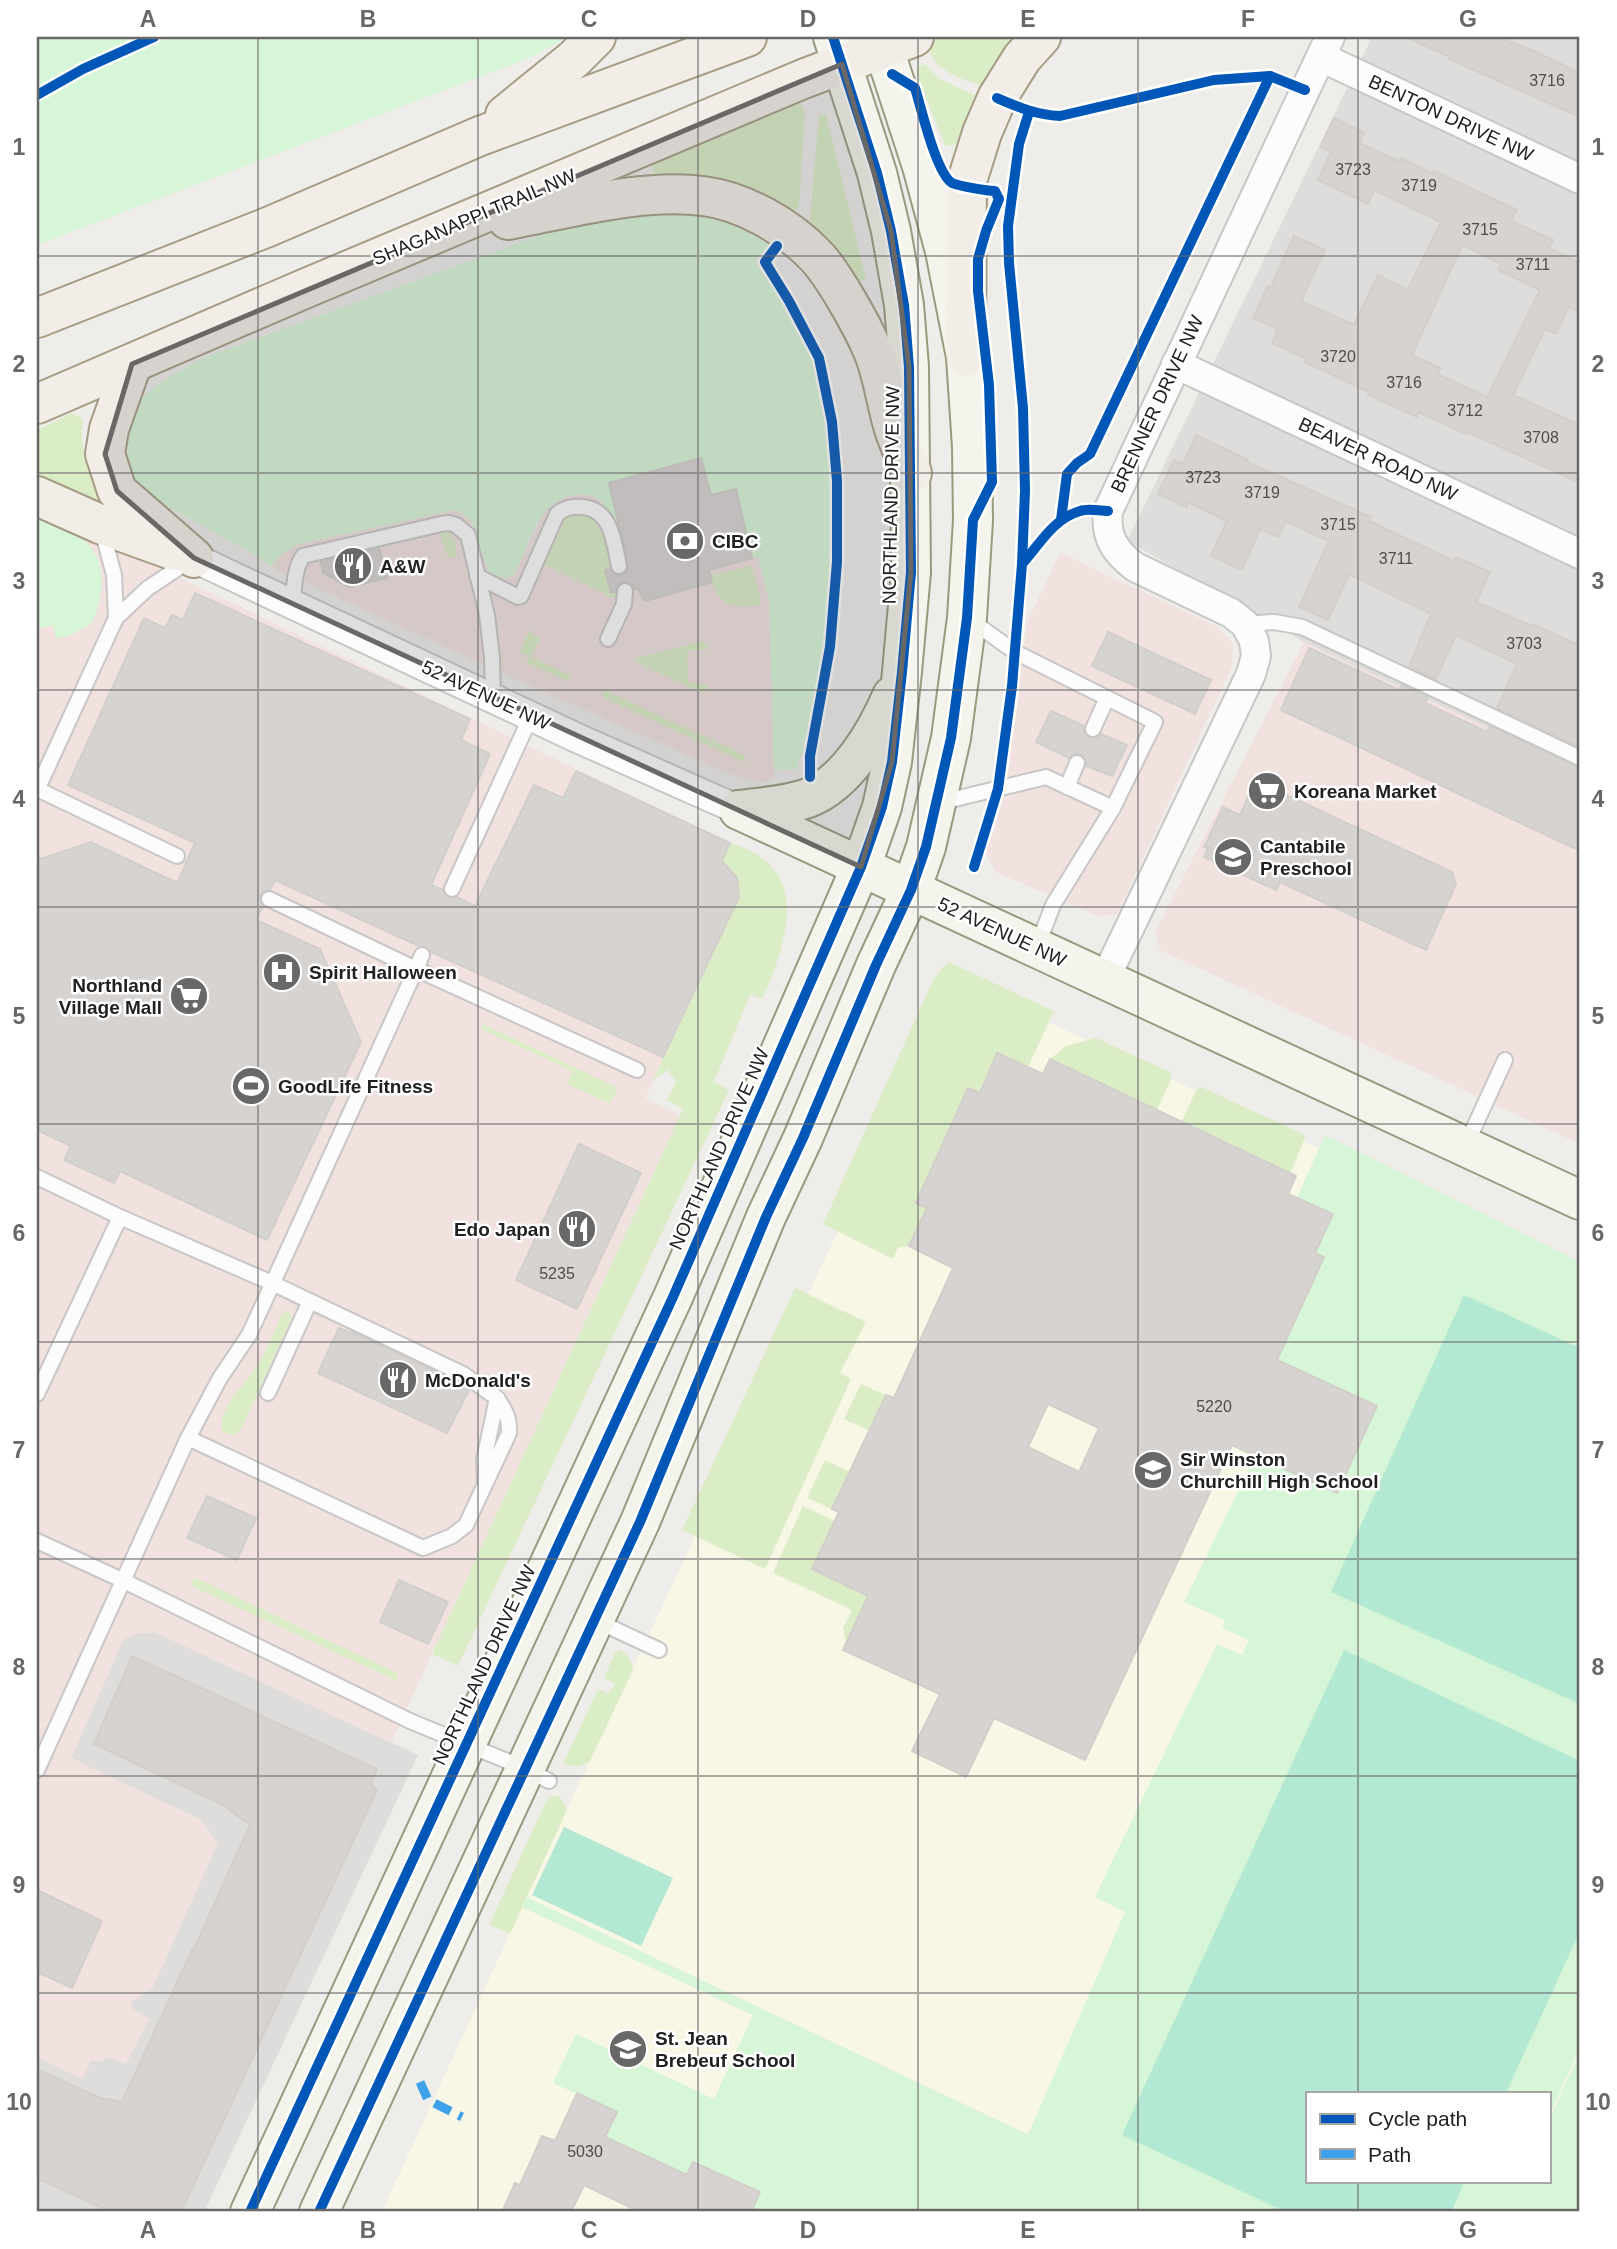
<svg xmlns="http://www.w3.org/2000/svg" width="1617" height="2249" font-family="Helvetica,sans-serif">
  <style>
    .residential { fill: #dedddb }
    .commercial { fill: #f1e1df }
    .education { fill: #f8f7e6 }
    .grass { fill: #dbedc7 }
    .park { fill: #d7f5d7 }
    .pitch { fill: #b3e8d2 }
    .building { fill: #d6d3d1; stroke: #d2cfcb; stroke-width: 2; fill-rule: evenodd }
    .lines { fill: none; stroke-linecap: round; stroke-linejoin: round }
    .lane-casing { stroke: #c8c7c6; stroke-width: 18 }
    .street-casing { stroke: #c8c7c6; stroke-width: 32 }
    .secondary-casing { stroke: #989a80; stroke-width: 42 }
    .primary-casing { stroke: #a69c85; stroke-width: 42 }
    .lane { stroke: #fdfcfc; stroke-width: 14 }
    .street { stroke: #fdfcfc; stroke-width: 28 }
    .secondary { stroke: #f4f4ec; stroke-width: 38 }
    .primary { stroke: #f2ede6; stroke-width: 38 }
    .quiet { stroke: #3ea2ea; stroke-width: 9; stroke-dasharray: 18 9; stroke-linecap: butt }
    .cycleway-casing { stroke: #fff; stroke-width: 15 }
    .cycleway { stroke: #0057b8; stroke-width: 10 }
    .marked { fill: #696867; fill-opacity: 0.2; stroke: #696867; stroke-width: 5; stroke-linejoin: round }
    .grid { fill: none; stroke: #696867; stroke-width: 2; stroke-opacity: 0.55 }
    .labels { text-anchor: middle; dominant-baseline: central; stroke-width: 5; stroke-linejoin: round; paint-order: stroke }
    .number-label { font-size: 16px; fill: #4e4e4d }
    .street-label { font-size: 19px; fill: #212121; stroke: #fff }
    .poi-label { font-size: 19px; font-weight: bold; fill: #212121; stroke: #fff; text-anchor: start }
    .neatline { fill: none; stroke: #696867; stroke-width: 2.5 }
    .grid-label { font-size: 23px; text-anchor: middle; font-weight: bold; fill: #696867 }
  </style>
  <rect width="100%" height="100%" fill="#efedea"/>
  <g class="residential">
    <path d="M1372,37H1580V771L1304,642L1127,541Z"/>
    <path d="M155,1632L418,1755L204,2212H37V2000L82,1763L71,1758L123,1640L134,1634Z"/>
  </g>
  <g class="commercial">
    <path d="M701,458L736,489L752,558L757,556L769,599L774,770V779L763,783L732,775L493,669L271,567L283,553L299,544L450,511H460L470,520L489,572L505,579L510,577L515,574L543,513L552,503L565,497L584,494L598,499L617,522L609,483Z"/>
    <path d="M70,525L730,843L721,862L734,872L737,878L739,891V897L645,1098L680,1115L391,1743L155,1632L134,1634L123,1640L71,1758L200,1819L218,1843L153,1987L132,2002L131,2008L149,2019L126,2064L109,2057L100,2062L91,2061L82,2079L37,2057V629L53,625Z"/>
    <path d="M1060,553L1216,626L1233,644L1232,666L1117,914L1098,916L996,872L986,853L1010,754L1027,622Z"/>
    <path d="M1304,642L1580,771V1144L1160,950L1155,932Z"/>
  </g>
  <g class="education">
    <path d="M956,979L1580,1270V2052L1549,2120V2093H1307V2181H1521L1506,2212H1193L526,1897Z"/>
    <path d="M522,1907L780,2028L1122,2212H382Z"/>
  </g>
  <g class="grass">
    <path d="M940,37H1017L983,86C958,77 939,74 927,48L929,41Z"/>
    <path d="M925,64L940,79L977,96L958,144L945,146L916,71L919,65Z"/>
    <path d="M794,99L800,103L805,113L799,206L792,214L697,177L654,175L652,162Z"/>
    <path d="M826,114L866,279L855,283L805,223L810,218L819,115Z"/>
    <path d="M72,413L83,419C78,449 90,476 106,500L101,505L37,484V430Z"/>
    <path d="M582,514C604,521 606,549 612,568L605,571L611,592L617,591L616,599L541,563L561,521L568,516Z"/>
    <path d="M444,529C452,534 459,546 456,556L452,558L448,557L439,531L378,547L377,542Z"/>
    <path d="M751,566L760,596V605C731,608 719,606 710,576Z"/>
    <path d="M529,631L540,638L531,657L570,675L568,681L526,663L529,656L520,652Z"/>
    <path d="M702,641L707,644V649L687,651L688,683L706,684L709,688L703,693L635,662L637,658Z"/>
    <path d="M600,688L744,755L746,763L604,698Z"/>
    <path d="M730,843C814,867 787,940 763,999L750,995L714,1082L729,1090L458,1666L432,1654L683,1109L667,1100L676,1082L668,1070L653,1080L739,897C740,880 734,871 721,863Z"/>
    <path d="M949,962L1054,1011L1028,1067L997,1053L980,1093L968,1089L916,1202L927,1208L909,1246L898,1248L893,1259L823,1224L933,980L942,968Z"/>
    <path d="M483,1024L618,1088L610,1104L567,1084L572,1071L481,1029Z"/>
    <path d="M1096,1038L1170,1072L1172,1077L1156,1112L1050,1059L1066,1046Z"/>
    <path d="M1201,1087L1303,1134L1305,1138L1290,1174L1181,1123L1197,1088Z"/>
    <path d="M795,1288L866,1322L840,1373L851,1379L765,1569L682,1530Z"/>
    <path d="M288,1311L292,1317L241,1430L234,1435L226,1433L221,1429C221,1403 246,1384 259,1363C268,1347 275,1330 282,1314Z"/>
    <path d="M861,1384L886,1395L870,1431L844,1419Z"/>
    <path d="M825,1460L850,1472L832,1509L807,1498Z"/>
    <path d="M803,1506L835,1521L812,1568L868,1596L846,1642L843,1628L852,1610L773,1573Z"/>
    <path d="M194,1577L393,1671L397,1673V1681L191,1586Z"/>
    <path d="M620,1650C628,1654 632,1662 633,1670L590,1761L579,1767L563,1764L598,1689L609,1693L615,1684L604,1678L615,1652Z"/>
    <path d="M555,1796L560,1797L567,1810L510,1934L489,1925L548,1797Z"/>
  </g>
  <g class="park">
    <path d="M37,37H567L534,56L37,245Z"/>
    <path d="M643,208L712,212L774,241L755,261L804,338L818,370L832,475L827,620L813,718L811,719L797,769L774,770L769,599L758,557L752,558L736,489L711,495L701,458L609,483L618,523C612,516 605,503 596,498C590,494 582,494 575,495C538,500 529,544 515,574L505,579L489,572L470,520L460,511H450L299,544L283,553L271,567L254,554L148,496L127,476C126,465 120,437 122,427C127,399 180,370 203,358L541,235L597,218Z"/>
    <path d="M37,513C51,520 69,527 81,537C109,560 105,593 92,623L69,636L56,639L53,625L37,629Z"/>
    <path d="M1325,1135L1580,1262V2047L1549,2117V2093H1307V2181H1549V2120L1580,2052V2212H751L759,2192L694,2162L687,2175L605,2137L617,2112L553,2083L576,2034L714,2099L753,2015L522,1907L526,1897L1028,2135L1125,1912L1095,1897L1217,1644L1242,1655L1249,1640L1222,1628L1225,1620L1184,1602L1250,1467L1246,1451L1336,1493L1377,1407L1289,1366L1270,1406L1247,1395L1323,1257L1315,1253L1333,1215L1297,1198Z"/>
  </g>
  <g class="pitch">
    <path d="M1464,1295L1580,1348V1704L1331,1592Z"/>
    <path d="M1344,1650L1580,1761V1931L1506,2093H1307V2181H1465L1451,2212H1286L1122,2135Z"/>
    <path d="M564,1827L673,1878L641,1946L532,1895Z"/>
  </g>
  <g class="building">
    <path d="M1406,37H1497L1532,50L1580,73V117L1449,59L1450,57Z"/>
    <path d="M1334,118L1364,133L1359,143L1400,162L1401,158L1433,174L1434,171L1517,210L1511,221L1553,240L1549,248L1580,263V312L1569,307L1556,334L1545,329L1513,395L1580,425V483L1483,439L1467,432L1466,434L1419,412L1417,417L1368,395L1369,392L1305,362L1307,359L1272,343L1278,329L1253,318L1268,286L1271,287L1294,236L1325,250L1301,301L1354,325L1378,275L1408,290L1441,222L1374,190L1368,204L1318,180L1331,152L1320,147ZM1462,245L1501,264L1498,270L1540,290L1487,397L1437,374L1440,368L1412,355Z"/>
    <path d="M1196,435L1248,460L1247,462L1371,517L1369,521L1454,561L1456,557L1490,572L1476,602L1532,626L1533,624L1580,646V747L1497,708L1517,664L1456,635L1436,679L1409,667L1431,614L1349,574L1328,620L1299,607L1329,541L1285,521L1278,537L1260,529L1242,570L1211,556L1227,521L1188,502L1186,507L1158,494L1174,460L1183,464Z"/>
    <path d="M701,458L711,495L736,489L752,558L709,570L712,582L645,601L638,589H634L631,584L626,582L620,583L615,592H611L605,570L610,569L615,575H622L628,570V565L609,483Z"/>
    <path d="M379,548L387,578L349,587L323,573L321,562Z"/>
    <path d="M195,593L470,719L461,740L490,754L431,885L443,890L447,897H457L475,906L534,785L563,798L576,771L730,843L722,861L737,878L739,897L663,1057L431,952L426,947L419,946L275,880L270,890L264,891L260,896V900L263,906L256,920L320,949L361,1042L267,1240L120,1171L114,1183L64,1160L71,1146L37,1130V860L91,842L177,883L195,843L68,785L144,618L165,628L172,615L183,620Z"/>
    <path d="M1108,632L1211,680L1195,714L1092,666Z"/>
    <path d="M1309,648L1399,690L1402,685L1428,697L1425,703L1487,732L1490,726L1580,768V851L1281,710Z"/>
    <path d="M1051,711L1084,726V731L1088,737L1095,738L1101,734L1127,745L1112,776L1086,766V761L1081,754H1075L1069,758L1036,742Z"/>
    <path d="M1263,784L1452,872L1456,884L1426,950L1280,882L1276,890L1204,857L1208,848L1204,847L1223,807L1240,815L1252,788Z"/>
    <path d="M997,1053L1043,1074L1050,1059L1296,1176L1288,1194L1333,1214L1315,1253L1324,1257L1277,1360L1377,1406L1337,1493L1232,1445L1085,1760L994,1718L966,1777L912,1751L940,1694L843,1650L868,1596L812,1569L839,1512L832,1509L886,1395L894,1398L953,1268L909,1246L927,1208L916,1203L968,1088L980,1093ZM1048,1404L1099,1428L1079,1472L1028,1447Z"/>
    <path d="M579,1144L641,1173L577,1309L516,1280Z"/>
    <path d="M339,1328L351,1333L352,1332L458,1382L469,1390L447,1433L318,1373Z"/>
    <path d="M207,1496L256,1518L237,1560L187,1538Z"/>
    <path d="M399,1580L448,1602L428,1644L380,1622Z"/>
    <path d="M132,1656L377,1769L371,1785L377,1790L181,2212H111L37,2178V2069L100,2098L122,2102L192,1950L193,1951L250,1825L223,1805L94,1744Z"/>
    <path d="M37,1890L102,1921L72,1988L37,1972Z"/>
    <path d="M577,2093L617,2112L605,2137L687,2175L693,2162L760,2192L751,2212H640L584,2185L571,2212H502L515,2183L520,2185L542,2136L555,2141Z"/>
  </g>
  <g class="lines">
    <g class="lane-casing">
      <g id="lane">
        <path d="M102,530L114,575L116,618"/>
        <path d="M477,576L518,597L521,596L557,514C565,507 573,506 583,507C612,510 614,543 619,566"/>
        <path d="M293,604C294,588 294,569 303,556L441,524L449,523L456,525L468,535L487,615L492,658L493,698"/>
        <path d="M969,619L1015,652L1155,722L1113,808L1053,905L1037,947"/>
        <path d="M1245,624L1274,622L1302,627L1580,758"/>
        <path d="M608,639L624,604L625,591"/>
        <path d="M1093,729L1107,698"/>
        <path d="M1067,787L1077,763"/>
        <path d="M37,789L177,856"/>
        <path d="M37,790L116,618L148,588L192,559"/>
        <path d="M938,803L1046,777L1113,808"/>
        <path d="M452,889L531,716"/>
        <path d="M422,955L416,969L637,1070"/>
        <path d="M1466,1145L1505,1060"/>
        <path d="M37,1177L120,1217L272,1283L463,1374L497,1398L484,1460L485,1483"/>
        <path d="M268,1393L310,1301"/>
        <path d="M37,1394L120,1217"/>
        <path d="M188,1438L423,1548L452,1536L466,1525L509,1433C510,1418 505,1410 497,1398"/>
        <path d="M37,1541L122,1580L410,1721L524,1768L549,1781"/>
        <path d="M595,1620L659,1650"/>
        <path d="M37,1770L188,1438L220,1378L249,1335L416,969L269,899"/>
      </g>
    </g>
    <g class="street-casing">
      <g id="street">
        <path d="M1321,57L1580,179"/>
        <path d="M1176,364L1580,554"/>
        <path d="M194,558L577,738L739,810"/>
        <path d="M1105,979L1251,674L1256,656L1254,641L1245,624L1231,613L1135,567C1115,552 1105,537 1108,511L1330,37"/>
      </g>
    </g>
    <g class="secondary-casing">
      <g id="secondary">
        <path d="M739,810L1580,1200"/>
        <path d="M739,810C761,807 786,806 808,798C847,783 876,733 892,696"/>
        <path d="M250,2212L673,1297L861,867L882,807L892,762L902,672L911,572L909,367L904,305L891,231L877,173L833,37"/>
        <path d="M319,2212L640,1522L766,1217L803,1138L876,965L911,890L926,847L951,738L967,618L973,520L972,447L966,357L945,251L922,166L880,37"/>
      </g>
    </g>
    <g class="primary-casing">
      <g id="primary">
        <path d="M505,115L574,59L596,37"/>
        <path d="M508,220C568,209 642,188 703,196C743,201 787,226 815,255C833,273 863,327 873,351C883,375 886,403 894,429C899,444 906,458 912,473"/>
        <path d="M37,318L268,227L480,136L747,37"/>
        <path d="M966,357L967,181L982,133L997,98L1022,58L1041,37"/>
        <path d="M132,364L109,429L105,454L117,491L194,558"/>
        <path d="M37,404L304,289L803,79L914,37"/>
        <path d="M37,496L100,524L175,551"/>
      </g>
    </g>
    <use href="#lane" class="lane"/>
    <use href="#street" class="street"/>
    <use href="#secondary" class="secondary"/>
    <use href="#primary" class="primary"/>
    <path class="quiet" d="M420,2082L428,2100L462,2117"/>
    <g class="cycleway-casing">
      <g id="cycleway">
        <path d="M37,95L83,69L154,37"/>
        <path d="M997,98C1018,107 1036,115 1060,116L1214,80L1270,76L1305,90"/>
        <path d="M777,246L765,262L789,301L819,358L832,422L837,481V562L830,647L810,756V777"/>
        <path d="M1061,520L1067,474L1077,463L1090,454L1270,76"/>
        <path d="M1022,564C1040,544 1053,519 1080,511C1088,508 1099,511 1108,511"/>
        <path d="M974,867L998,789L1012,686L1022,564L1025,491L1023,408L1009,263L1008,226L1019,144L1029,112"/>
        <path d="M250,2212L673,1297L861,867L882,807L892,762L902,672L911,572L909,367L904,305L891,231L877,173L833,37"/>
        <path d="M319,2212L640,1522L766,1217L803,1138L876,965L911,890L926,847L951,738L967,618L973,520L992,482L989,385L978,291V259L986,231L999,199L995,191C987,191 959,186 952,183C936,173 921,107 915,88L892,74"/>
      </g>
    </g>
    <use href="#cycleway" class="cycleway"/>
  </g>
  <path class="marked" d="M842,64L891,231L909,367L911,572L892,762L861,867L194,558L117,491L105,454L132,364Z"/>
  <path class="grid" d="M258,37V2212M478,37V2212M698,37V2212M918,37V2212M1138,37V2212M1358,37V2093M37,256H1580M37,473H1580M37,690H1580M37,907H1580M37,1124H1580M37,1342H1580M37,1559H1580M37,1776H1580M37,1993H1580M1358,2181V2212"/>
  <defs>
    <g id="bank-disc" transform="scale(2.0125)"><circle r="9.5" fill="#696867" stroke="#fff"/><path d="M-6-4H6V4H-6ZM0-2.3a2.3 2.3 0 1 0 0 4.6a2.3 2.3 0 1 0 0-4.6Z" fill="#fff"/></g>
    <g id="restaurant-disc" transform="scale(2.0125)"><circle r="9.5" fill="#696867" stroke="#fff"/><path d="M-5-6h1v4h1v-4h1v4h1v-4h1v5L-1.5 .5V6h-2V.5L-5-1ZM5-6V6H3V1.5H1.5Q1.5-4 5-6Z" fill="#fff"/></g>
    <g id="supermarket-disc" transform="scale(2.0125)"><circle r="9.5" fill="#696867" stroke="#fff"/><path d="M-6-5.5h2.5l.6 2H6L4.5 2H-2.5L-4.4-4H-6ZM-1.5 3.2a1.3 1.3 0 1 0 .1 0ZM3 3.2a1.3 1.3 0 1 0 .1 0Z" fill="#fff"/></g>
    <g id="school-disc" transform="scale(2.0125)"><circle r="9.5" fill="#696867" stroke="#fff"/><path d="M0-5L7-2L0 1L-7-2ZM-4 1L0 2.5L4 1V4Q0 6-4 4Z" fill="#fff"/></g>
    <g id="hospital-disc" transform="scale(2.0125)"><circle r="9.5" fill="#696867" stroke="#fff"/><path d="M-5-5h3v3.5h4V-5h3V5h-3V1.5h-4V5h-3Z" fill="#fff"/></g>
    <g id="stadium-disc" transform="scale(2.0125)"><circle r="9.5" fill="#696867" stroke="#fff"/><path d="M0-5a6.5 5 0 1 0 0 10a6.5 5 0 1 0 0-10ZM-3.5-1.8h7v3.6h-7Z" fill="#fff"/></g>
  </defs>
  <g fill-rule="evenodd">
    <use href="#bank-disc" x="685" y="541"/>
    <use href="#restaurant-disc" x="353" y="566"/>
    <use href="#supermarket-disc" x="1267" y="791"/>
    <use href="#school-disc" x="1233" y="857"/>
    <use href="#hospital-disc" x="282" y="972"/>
    <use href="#supermarket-disc" x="189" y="996"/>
    <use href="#stadium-disc" x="251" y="1086"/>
    <use href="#restaurant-disc" x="577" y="1229"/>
    <use href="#restaurant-disc" x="398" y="1380"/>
    <use href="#school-disc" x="1153" y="1470"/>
    <use href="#school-disc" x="628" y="2049"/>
  </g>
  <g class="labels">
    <g class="number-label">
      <text x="1547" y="80">3716</text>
      <text x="1353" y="169">3723</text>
      <text x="1419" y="185">3719</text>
      <text x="1480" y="229">3715</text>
      <text x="1533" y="264">3711</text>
      <text x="1338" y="356">3720</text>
      <text x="1404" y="382">3716</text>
      <text x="1465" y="410">3712</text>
      <text x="1541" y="437">3708</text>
      <text x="1203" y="477">3723</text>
      <text x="1262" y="492">3719</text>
      <text x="1338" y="524">3715</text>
      <text x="1396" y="558">3711</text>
      <text x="1524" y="643">3703</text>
      <text x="557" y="1273">5235</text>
      <text x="1214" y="1406">5220</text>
      <text x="585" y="2151">5030</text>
    </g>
    <g class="street-label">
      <text transform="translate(1451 118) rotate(25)">BENTON DRIVE NW</text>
      <text transform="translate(474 217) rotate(-23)">SHAGANAPPI TRAIL NW</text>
      <text transform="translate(1157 404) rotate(-65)">BRENNER DRIVE NW</text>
      <text transform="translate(1378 459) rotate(25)">BEAVER ROAD NW</text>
      <text transform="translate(891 495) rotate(-89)">NORTHLAND DRIVE NW</text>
      <text transform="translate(486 695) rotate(25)">52 AVENUE NW</text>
      <text transform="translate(1002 932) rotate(25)">52 AVENUE NW</text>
      <text transform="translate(719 1149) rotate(-66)">NORTHLAND DRIVE NW</text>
      <text transform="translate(484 1665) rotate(-65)">NORTHLAND DRIVE NW</text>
    </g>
    <g class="poi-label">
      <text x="712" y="541">CIBC</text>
      <text x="380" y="566">A&amp;W</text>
      <text x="1294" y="791">Koreana Market</text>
      <text x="1260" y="846">Cantabile<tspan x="1260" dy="22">Preschool</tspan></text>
      <text x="309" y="972">Spirit Halloween</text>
      <text x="162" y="985" text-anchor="end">Northland<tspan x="162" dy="22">Village Mall</tspan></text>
      <text x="278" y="1086">GoodLife Fitness</text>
      <text x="550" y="1229" text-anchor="end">Edo Japan</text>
      <text x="425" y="1380">McDonald's</text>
      <text x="1180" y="1459">Sir Winston<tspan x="1180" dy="22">Churchill High School</tspan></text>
      <text x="655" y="2038">St. Jean<tspan x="655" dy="22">Brebeuf School</tspan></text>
    </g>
  </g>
  <rect width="1617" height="2249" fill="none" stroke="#ffffff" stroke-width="77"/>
  <rect x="1306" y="2092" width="245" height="91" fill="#ffffff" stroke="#a6a6a6" stroke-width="2"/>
  <rect x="1320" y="2114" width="35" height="10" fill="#0057b8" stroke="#a6a6a6" stroke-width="2"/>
  <text x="1368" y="2126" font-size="21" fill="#212121">Cycle path</text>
  <rect x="1320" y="2149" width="35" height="10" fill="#3ea2ea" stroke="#a6a6a6" stroke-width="2"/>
  <text x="1368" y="2162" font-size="21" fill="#212121">Path</text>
  <rect x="38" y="38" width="1540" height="2172" class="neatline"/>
  <g class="grid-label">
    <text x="148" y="27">A</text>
    <text x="368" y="27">B</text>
    <text x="589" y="27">C</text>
    <text x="808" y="27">D</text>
    <text x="1028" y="27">E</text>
    <text x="1248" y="27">F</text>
    <text x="1468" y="27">G</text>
    <text x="19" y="155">1</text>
    <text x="1598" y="155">1</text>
    <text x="19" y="372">2</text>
    <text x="1598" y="372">2</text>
    <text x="19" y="589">3</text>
    <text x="1598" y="589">3</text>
    <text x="19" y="807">4</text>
    <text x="1598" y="807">4</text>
    <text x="19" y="1024">5</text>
    <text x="1598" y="1024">5</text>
    <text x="19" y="1241">6</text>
    <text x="1598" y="1241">6</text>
    <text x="19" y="1458">7</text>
    <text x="1598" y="1458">7</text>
    <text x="19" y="1675">8</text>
    <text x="1598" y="1675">8</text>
    <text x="19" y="1893">9</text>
    <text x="1598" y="1893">9</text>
    <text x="19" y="2110">10</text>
    <text x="1598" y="2110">10</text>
    <text x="148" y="2238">A</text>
    <text x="368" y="2238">B</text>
    <text x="589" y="2238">C</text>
    <text x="808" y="2238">D</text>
    <text x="1028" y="2238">E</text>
    <text x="1248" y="2238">F</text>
    <text x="1468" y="2238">G</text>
  </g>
</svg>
